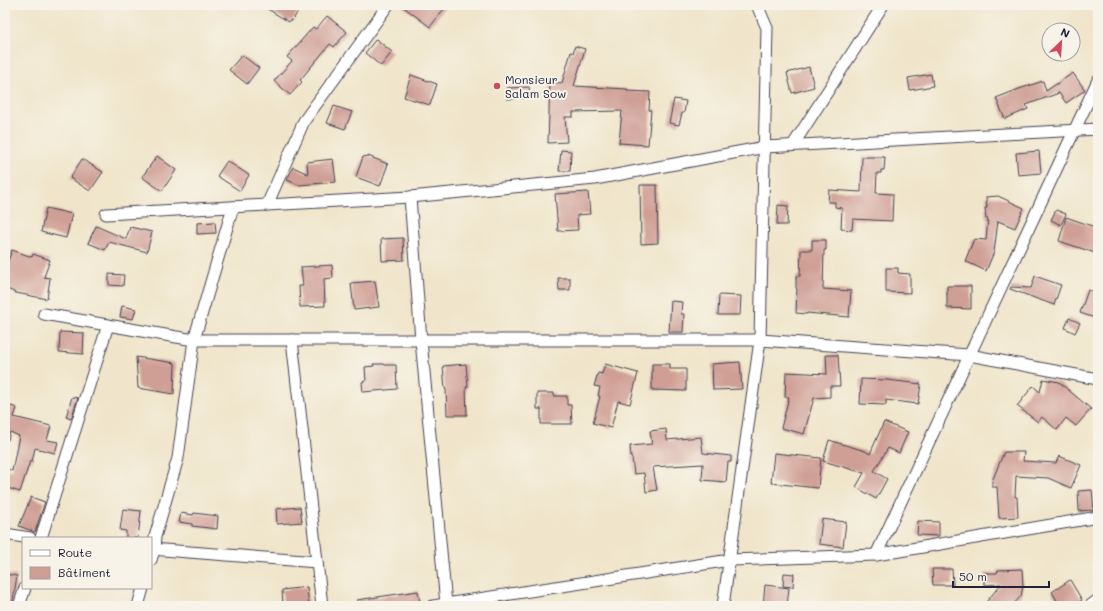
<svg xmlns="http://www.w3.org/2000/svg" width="1103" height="611" font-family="Mali,sans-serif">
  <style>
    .building { fill: #cf9e94 }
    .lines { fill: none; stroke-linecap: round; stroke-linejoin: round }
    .minor-casing { stroke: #413f50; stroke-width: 13 }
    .minor { stroke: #fff; stroke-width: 11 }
    .poi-dot { fill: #d1495b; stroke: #f7f3e8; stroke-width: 1.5 }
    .labels { text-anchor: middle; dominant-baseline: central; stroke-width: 4; stroke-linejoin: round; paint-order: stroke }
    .poi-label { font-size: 12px; fill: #22223b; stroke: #f7f3e8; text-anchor: start }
  </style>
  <rect width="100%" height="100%" fill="#f7f3e8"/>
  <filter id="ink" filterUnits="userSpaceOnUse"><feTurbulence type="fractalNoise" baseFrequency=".025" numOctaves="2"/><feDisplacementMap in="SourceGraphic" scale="8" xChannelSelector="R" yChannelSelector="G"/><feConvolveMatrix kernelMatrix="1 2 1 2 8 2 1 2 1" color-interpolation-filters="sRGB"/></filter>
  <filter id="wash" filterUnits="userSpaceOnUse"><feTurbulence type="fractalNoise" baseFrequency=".012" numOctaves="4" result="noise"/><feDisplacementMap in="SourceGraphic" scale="16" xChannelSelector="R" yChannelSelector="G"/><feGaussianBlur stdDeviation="0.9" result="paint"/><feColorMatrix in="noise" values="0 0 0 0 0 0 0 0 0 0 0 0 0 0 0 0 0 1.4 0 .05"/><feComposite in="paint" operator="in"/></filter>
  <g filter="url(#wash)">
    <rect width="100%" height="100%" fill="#f0e5ca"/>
    <g id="blocks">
      <g class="building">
        <path d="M261,5H302L292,21L290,20L289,22Z"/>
        <path d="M401,5H447L430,27Z"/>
        <path d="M327,16L347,32L334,47L330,44L300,80L302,82L290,95L274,81L292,61L287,57L313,27L316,29Z"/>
        <path d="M376,39L392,52L381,66L365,53Z"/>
        <path d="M575,46L585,49L574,86L627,89V91L650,92L649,110H651L648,145L619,143L622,111L573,112V117H565L567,142L548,143L550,82L562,83L571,52L573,53Z"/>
        <path d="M242,55L259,68L247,84L229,70Z"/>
        <path d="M809,67L814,87L792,93L787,73Z"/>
        <path d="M1073,73L1085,90L1066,103L1059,93L1026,105L1028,109L1005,119L996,98L1019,89L1043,81L1046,91Z"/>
        <path d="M931,74L933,86L910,90L908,78Z"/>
        <path d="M411,75L437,84L430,105L404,97Z"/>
        <path d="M529,87L530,98L507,99V88Z"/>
        <path d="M674,99L686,101L684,113H682L679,125L669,123Z"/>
        <path d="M334,106L352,112L345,129L327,123Z"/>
        <path d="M561,150L571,151L570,171H559Z"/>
        <path d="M1039,151L1041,173L1018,175L1016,153Z"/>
        <path d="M157,156L176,170L162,191L142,177Z"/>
        <path d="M368,156L388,164L380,186L356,177L363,157Z"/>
        <path d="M862,157H885L884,170H881V173H877L876,193L893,194L892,221L853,219L852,230L841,229L842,208L835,207V202H828L829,190L861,192Z"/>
        <path d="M82,159L103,172L90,191L70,178Z"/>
        <path d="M333,159L336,182L299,185L287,180L293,167L308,174L307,162Z"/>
        <path d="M227,161L249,175L240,191L217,176Z"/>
        <path d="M640,185H657L658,243L641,244Z"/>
        <path d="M588,192L590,214L577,215L578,230L558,231L555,194Z"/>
        <path d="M998,196L1024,208L1015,228L998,221L994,252L986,271L965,261L974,239L986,240L988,219H986L985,208H987L986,197Z"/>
        <path d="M778,205L788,206L787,225H777Z"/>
        <path d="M46,208L72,214L66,238L41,232Z"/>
        <path d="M1056,210L1066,214L1061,225L1051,220Z"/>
        <path d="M1066,217L1098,228V254L1059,241Z"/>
        <path d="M215,222L216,233L197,234V223Z"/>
        <path d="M96,226L126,239L130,227L152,232L147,252L109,242L105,250L88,243Z"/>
        <path d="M403,238L404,260L382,261L381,239Z"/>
        <path d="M812,240H826V250H824L823,289L851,291L849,317L807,313V314L796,313L797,289L796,288V276H800L801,250H812Z"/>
        <path d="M12,250L32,257L33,254L50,260L44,277L50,278L47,299L16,293L5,288V269Z"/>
        <path d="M332,265L333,278L324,279L325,306L300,307L299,286H303L301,267Z"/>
        <path d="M886,268H898V273L910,274V293L886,292Z"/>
        <path d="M109,274L124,275L123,286L109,285Z"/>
        <path d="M1035,276L1061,285L1054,305L1010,289L1011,287L1031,288Z"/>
        <path d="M558,278H570V290H559Z"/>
        <path d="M375,281L379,307L354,310L351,283Z"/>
        <path d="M947,286H971V309L947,308Z"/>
        <path d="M1088,290L1098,293V319L1080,313Z"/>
        <path d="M719,295L741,296L740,315H718Z"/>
        <path d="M671,301L682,302L681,314H684L683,332H669Z"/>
        <path d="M122,306L136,309L133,319L120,317Z"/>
        <path d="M1069,318L1080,323L1075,333L1065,328Z"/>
        <path d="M60,332L84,333L83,354L59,352Z"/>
        <path d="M826,355H838L840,386H830V397L814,398L804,434L781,428L789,397H785L786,372L827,374Z"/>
        <path d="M136,357L175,363L174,394L138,388Z"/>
        <path d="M740,362L742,389L713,390L712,364Z"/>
        <path d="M373,364H384L385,365H396L397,389L363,392L362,382L366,381L365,367L374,366Z"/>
        <path d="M466,364L468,387H466L467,415H447L446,389H445L443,366Z"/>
        <path d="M605,364L638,373L630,404L618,401L611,428L593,423L600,396H598L600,387L594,386L598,373L602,374Z"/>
        <path d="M652,364H670V369H686V391L652,390Z"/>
        <path d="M861,379L887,380L921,384L918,404L886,400V405L860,404Z"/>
        <path d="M1043,379L1059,382L1091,409L1076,426L1066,418L1057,430L1042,417L1038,422L1017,406L1033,386L1040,392Z"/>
        <path d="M537,393H554V396H567V405H571L572,424H541V409H537Z"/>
        <path d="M72,397L78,398L71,419L66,417Z"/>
        <path d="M5,404L17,408L14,417L51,426L47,440L58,442L55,453L35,448L32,462L30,461L20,492L5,487V477L8,469L12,471L19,436L10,432L8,440H5Z"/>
        <path d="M884,422L908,432L899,453L888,448L874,471L887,479L876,499L856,487L864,473L823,461L829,440L865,451L870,454Z"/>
        <path d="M666,429L667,440L701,437L703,453L731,456V462H728L726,482L702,480L703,464L653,467L657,490L646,492L644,473L634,474L632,458H631L630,446L652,444L650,431Z"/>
        <path d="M1004,452H1024L1023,461L1056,463L1059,456L1081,465L1071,488L1048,478L1016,476L1015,497H1017L1018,517L999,518L997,487H992V481Z"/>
        <path d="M774,453L821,458L818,488L771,483Z"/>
        <path d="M1092,490L1094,510L1079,511L1078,491Z"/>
        <path d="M31,497L45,502L35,532L19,526Z"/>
        <path d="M300,507L302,522L277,524L276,509Z"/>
        <path d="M123,509L141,511L138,538H126V531L120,530Z"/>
        <path d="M181,513L193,515L194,513L218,516L217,529L192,526V524L179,522Z"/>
        <path d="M822,519L846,522L843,547L819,544Z"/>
        <path d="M918,521L939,522V536L917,535Z"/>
        <path d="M932,569H952L953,585H933Z"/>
        <path d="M1022,569L1023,586L1021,596L1012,606H983L1001,584L984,585V573H997L998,570Z"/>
        <path d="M784,573L794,574L793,587L783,586Z"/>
        <path d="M5,574L17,576L12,606H5Z"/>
        <path d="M1070,580L1082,600L1073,606H1060L1052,592Z"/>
        <path d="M765,585L789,588L787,606H763Z"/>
        <path d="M307,587L309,606H283L282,590Z"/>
        <path d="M418,591L420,603L402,606H357V600Z"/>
      </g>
    </g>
  </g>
  <g filter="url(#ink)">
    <use href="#blocks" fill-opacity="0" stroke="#413f50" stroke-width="1"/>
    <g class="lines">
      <g class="minor-casing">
        <g id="minor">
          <path d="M793,145L883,5"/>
          <path d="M410,197L421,340L446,604"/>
          <path d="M267,205L304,121L388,5"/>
          <path d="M106,214L410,197L595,179L765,147L1098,129"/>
          <path d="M44,314L194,340H760L969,355L1098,379"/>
          <path d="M292,340L322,606"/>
          <path d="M5,534L30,538"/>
          <path d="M41,538L108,325"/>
          <path d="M151,549L317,562"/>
          <path d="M876,555L1098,80"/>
          <path d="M151,560L154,550L155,537L178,458L194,340L233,207"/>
          <path d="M19,606L25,588"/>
          <path d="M138,606L143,588"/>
          <path d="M433,606L730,560L876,555L1098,517"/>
          <path d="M723,606L760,340L767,28L757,5"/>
          <path d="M1090,606L1098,600"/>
        </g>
      </g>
      <use href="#minor" class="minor"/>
    </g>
  </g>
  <circle class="poi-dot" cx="497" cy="86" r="4"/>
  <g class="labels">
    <g class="poi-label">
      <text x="505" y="79">Monsieur<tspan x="505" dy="14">Salam Sow</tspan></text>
    </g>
  </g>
  <rect width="1103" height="611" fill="none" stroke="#f7f3e8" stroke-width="20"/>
  <rect x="22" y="537" width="130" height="52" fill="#f7f3e8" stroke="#a29fa3"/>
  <rect x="30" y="550" width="20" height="6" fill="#ffffff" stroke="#a29fa3"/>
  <text x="58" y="557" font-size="12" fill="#22223b">Route</text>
  <rect x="30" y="567" width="20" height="12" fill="#cf9e94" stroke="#a29fa3"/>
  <text x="58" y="577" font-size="12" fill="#22223b">Bâtiment</text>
  <g transform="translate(1061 42) rotate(25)"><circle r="19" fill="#f7f3e8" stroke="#a29fa3"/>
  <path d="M0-3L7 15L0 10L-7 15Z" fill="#d1495b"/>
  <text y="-6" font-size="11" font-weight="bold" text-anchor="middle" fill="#22223b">N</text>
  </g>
  <path d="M953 581v6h96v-6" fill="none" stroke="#22223b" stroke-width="2"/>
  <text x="959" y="581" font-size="12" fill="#22223b" stroke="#f7f3e8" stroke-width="3" paint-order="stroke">50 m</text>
</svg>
